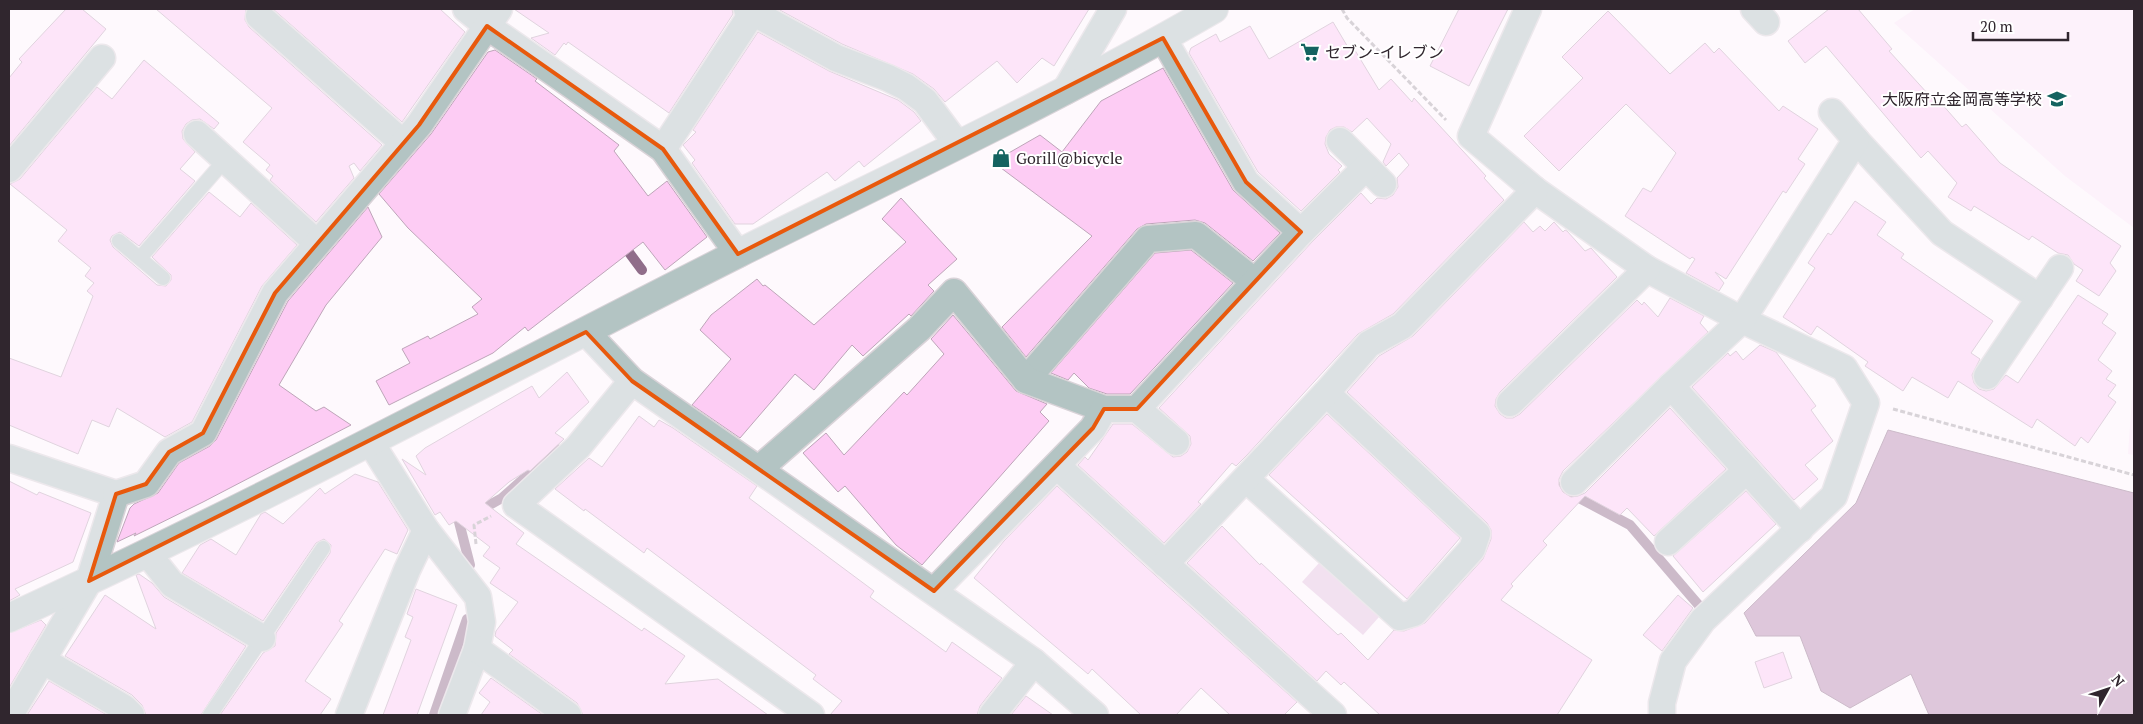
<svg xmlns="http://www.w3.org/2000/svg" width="2143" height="724" font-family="'PT Serif','Noto Sans JP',serif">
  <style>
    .built { fill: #fce8f8 }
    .green { fill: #e5c4df }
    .water { fill: #b98bb1; stroke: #906d8a }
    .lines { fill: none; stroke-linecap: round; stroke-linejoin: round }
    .stream { stroke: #906d8a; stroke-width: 10 }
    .building { fill: #fdccf4; stroke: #bea5b9 }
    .service-casing { stroke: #d9d3d8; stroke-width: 16 }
    .minor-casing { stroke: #d9d3d8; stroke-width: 29 }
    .tertiary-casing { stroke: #d9d3d8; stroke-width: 30 }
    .path { stroke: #aca5ab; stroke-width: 3; stroke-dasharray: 5 2.5; stroke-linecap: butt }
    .service { stroke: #b3c4c3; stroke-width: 14 }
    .minor { stroke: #b3c4c3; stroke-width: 26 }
    .tertiary { stroke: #b3c4c3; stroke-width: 28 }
    .marked { fill: none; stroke: #e8590c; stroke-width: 4; stroke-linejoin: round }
    .labels { text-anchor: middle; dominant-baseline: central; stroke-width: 4; stroke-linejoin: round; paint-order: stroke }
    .poi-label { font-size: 16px; fill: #30262e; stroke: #fff; text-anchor: start }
  </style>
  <rect width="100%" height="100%" fill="#fef9fd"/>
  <g class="built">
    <path d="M1915,9H2134V228L2065,176L1894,23Z"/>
    <path d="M2134,370V455L2128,454Z"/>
  </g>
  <path class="green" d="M1319,563L1379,617L1363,635L1302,582Z"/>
  <path class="water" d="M1888,430L2134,493V715H1929L1911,674L1850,708L1821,691L1800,636H1756L1744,613L1856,503Z"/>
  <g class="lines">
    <g class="stream">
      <path d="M622,243L642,270"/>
      <path d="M1549,482L1630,525L1702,609"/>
      <path d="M470,565L459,522L502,498L557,449"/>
      <path d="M434,715L467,619"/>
    </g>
  </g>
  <g class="building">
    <path d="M66,9H82L106,29L9,146V78L22,62L19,59Z"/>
    <path d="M156,9H246L245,20L249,27L382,145L360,171L354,163L349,166L354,178L316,222L270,180L273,176L266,170L270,165L243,142L272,108Z"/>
    <path d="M273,9H440L465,32L402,122Z"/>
    <path d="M514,9H732L733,14L669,113L568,42L566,45L564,43L555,55L531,38L549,33Z"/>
    <path d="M778,9H1089L1054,66L1042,58L1017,83L997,61L945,102L934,89L913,74L842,44Z"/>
    <path d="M1459,9H1508L1469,86L1430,66Z"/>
    <path d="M1829,9H1858L1892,49L1889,51L1938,105L1941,103L1962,127L1966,124L2000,163L2121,246L2110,263L2116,271L2099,296L2076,281L2083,270L2074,264L2068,255L2058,253L2032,236L2029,240L1974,206L1971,211L1948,197L1957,183L1928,151L1921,158L1826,46L1805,63L1788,41Z"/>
    <path d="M1608,11L1670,74L1705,43L1714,53L1719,48L1779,111L1783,106L1818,129L1798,159L1805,164L1786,193L1783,191L1726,279L1715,272L1724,283L1719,291L1686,273L1695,259L1692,257L1690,259L1625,216L1643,188L1651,192L1676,153L1626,104L1559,171L1524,136L1583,78L1562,57Z"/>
    <path d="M1333,22L1349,49L1353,47L1379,90L1391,79L1412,102L1414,98L1486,176L1484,178L1504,200L1393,314L1358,334L1247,455L1236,466L1232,463L1198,502L1201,504L1164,543L1078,465L1085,457L1088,460L1113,424H1132L1173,457L1181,456L1187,452L1191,444L1190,436L1159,408L1312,242L1361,193L1371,204L1377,198L1386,199L1393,195L1398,187L1397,178L1409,165L1399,153L1386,166L1383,162L1391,144L1367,118L1352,132L1344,127H1336L1330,130L1326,137L1325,144L1329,154L1342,166L1338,170L1340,172L1301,211L1258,172L1189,53L1191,48L1216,34L1220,42L1250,26L1269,59Z"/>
    <path d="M758,32L829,71L898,100L914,112L921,121L864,167L859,161L835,181L827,172L753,224H735L692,163L695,160L683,145L696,132L693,130Z"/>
    <path d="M495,50L537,79L535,81L619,145L614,151L648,196L667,181L707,237L665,270L643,242L528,331L525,327L493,353L389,405L376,381L410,363L402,349L428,336L430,339L478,314L472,307L482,299L408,228L379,194L431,134L488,52Z"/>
    <path d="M144,60L219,123L214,129L200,119L192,120L186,124L182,131L183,139L195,152L180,169L195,181L139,246L120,232L112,236L110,240L113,247L157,285L166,286L171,280V275L152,257L209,192L240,217L251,203L297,245L262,286L192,422L165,437L117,408L109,427L92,420L78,454L9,425V358L61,377L93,296L87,291L94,283L85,276L91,268L58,241L67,230L10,184L20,179L97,87L112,99Z"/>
    <path d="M1163,68L1233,190L1280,233L1253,261L1205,223L1195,220L1146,224L1137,229L1026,357L1002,327L1092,236L993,162L1040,135L1062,152L1101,101Z"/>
    <path d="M901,198L957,259L928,285L934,291L911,316L909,314L863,356L852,345L814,390L795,374L740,438L692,405L731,359L700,330L711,315L757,279L763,286L765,285L814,325L906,242L882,219Z"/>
    <path d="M1855,201L1886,222L1877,235L1904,254L1901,258L1993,321L1971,353L1980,359L1972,375L1974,383L1979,389L1986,391L1994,389L2006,375L2018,383L2078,295L2108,314L2102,323L2116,333L2098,360L2112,371L2106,379L2116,385L2108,396L2116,402L2088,443L2081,437L2075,446L2037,419L2032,428L1958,381L1948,398L1912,377L1903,391L1865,366L1868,362L1817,326L1811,335L1783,317L1815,268L1808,263L1828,233L1831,235Z"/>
    <path d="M368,207L382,237L326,305L279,385L316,411L324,407L351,425L203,502L134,536L136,533L117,542L130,508L134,504L158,493L179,463L210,446L216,440L288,301Z"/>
    <path d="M1524,222L1533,232L1540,226L1545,231L1554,222L1563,232L1565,230L1567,231L1585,251L1591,248L1617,277L1500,392L1496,399L1495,406L1500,414L1506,418H1513L1520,414L1637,300L1642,305L1644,302L1658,317L1670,298L1704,316L1700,323L1708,332L1563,471L1559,479V485L1563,492L1571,497L1578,496L1585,493L1670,408L1726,469L1654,536L1627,508L1620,515L1585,496L1543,541L1547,545L1511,584L1513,586L1501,600L1592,660L1557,715H1380L1344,682L1341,685L1326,671L1317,681L1187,563L1222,526L1260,565L1261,563L1338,635L1341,633L1368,660L1394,630L1404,631L1425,623L1483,559L1491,539V530L1487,523L1347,392L1379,356L1413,336Z"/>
    <path d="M1191,250L1233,283L1130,394H1107L1089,388L1074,373L1068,380L1051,373L1155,253Z"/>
    <path d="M953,315L1016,391L1047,404L1040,412L1049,421L922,565L896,545L845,486L838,492L803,453L826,433L844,455L904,392L907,395L944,354L931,339Z"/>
    <path d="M1760,345L1776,352L1816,406L1811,410L1833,441L1805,465L1818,479L1794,500L1692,387L1728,353L1730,356L1736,351L1743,360Z"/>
    <path d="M567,372L589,402L555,433L564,439L530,471L528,470L509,482L485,503L524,533L516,544L642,631L644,628L685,656L665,684L718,679L768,715H583L577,703L509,654L513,650L495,636L496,631L518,602L490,583L500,568L483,556L490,547L456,521L449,525L440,512L435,515L402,459L426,475L416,456L425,448L532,386L539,398Z"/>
    <path d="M1327,414L1460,538L1407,599L1269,475Z"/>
    <path d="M639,416L654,427L659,420L673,428L757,486L749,498L874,591L870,597L946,652L952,642L1002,678L980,706L977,715H830L842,701L813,679L816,675L647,548L644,553L585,509L584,511L555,489L589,458L602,467Z"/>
    <path d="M355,474L378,482L408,530L397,554L385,549L339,621L343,624L305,681L331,699L320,715H220L263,653L275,646L276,633L330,553L331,545L324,539L316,543L263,621L182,573L200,545L211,539L236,555L261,514L265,512L283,524L320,488L325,494Z"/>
    <path d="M9,481L37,495L39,492L91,513L73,562L15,589L20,595L9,601Z"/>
    <path d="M1057,486L1155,575L1297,702L1284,715H1230L1201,688L1176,715H1141L1092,669L1088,674L974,578L1004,541Z"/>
    <path d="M1746,491L1776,524L1703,592L1673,556Z"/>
    <path d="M139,574L152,583L164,597L246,646L201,715H146L142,705L132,695L65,656L105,595L156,629L136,575Z"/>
    <path d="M416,589L457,605L417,715H383L411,640L405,637L413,617L407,614Z"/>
    <path d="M1678,595L1693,608L1662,651L1643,635Z"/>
    <path d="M41,620L46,625L9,688V633Z"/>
    <path d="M1783,652L1792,678L1764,688L1755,662Z"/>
    <path d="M491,678L543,715H481L490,702L479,693Z"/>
    <path d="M49,681L107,715H27Z"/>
    <path d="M1026,696L1053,715H1011Z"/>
  </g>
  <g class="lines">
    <g class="service-casing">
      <g id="service">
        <path d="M119,241L163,278"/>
        <path d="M140,258L225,160"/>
        <path d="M210,715L323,548"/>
      </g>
    </g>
    <g class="minor-casing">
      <g id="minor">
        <path d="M466,9L487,26L663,149L738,254"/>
        <path d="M747,9L836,58L888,78L906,87L925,101L957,144"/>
        <path d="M1528,9L1471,136L1535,190L1647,269L1742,320L1844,368L1866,403L1834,496L1703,620L1673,661L1662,703V715"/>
        <path d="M1754,9L1766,22"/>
        <path d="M259,16L403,143"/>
        <path d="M1163,38L1246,182L1301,232"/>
        <path d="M1065,91L1113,9"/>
        <path d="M1832,112L1856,140L1942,233L2040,298"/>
        <path d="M197,134L317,243"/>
        <path d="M1340,141L1383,184"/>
        <path d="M663,149L755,9"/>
        <path d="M9,169L102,58"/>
        <path d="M586,332L632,381L1034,662L1095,715"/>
        <path d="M1987,376L2060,268"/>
        <path d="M1026,380L1148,239L1196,235L1254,281"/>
        <path d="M632,381L578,447L516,505L811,715"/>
        <path d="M1671,386L1800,529"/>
        <path d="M1510,403L1647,269"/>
        <path d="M1137,409L1176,442"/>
        <path d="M371,443L426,530L478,597L482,622L477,649L452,715"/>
        <path d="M9,458L116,494L89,581L10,715"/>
        <path d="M1057,466L1333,715"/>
        <path d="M759,469L919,329L954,292L1026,380L1104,409"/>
        <path d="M1246,479L1400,617L1414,613L1472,549L1477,534L1326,393"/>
        <path d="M1574,482L1671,386L1742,320L1856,140"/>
        <path d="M116,494L146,484L169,452L203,433L275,293L419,125L499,9"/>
        <path d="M1668,542L1747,470"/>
        <path d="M148,554L172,584L262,638"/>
        <path d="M1165,564L1326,393L1369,344L1402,326L1535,190"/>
        <path d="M934,591L1093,428L1104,409H1137L1301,232L1366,167"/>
        <path d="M477,649L568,715"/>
        <path d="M42,660L124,708L131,715"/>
        <path d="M349,715L407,570L426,530"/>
        <path d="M992,715L1034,662"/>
      </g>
    </g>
    <g class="tertiary-casing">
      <path id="tertiary" d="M9,618C256,505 495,376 737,254C897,174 1059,99 1214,9"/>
    </g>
    <g class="path">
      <path d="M1342,9L1347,18L1446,120"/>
      <path d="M1893,409L2134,475"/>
      <path d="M476,544L474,525L491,516"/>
    </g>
    <use href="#service" class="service"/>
    <use href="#minor" class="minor"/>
    <use href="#tertiary" class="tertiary"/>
  </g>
  <path d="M0 0H2143V724H0ZM487,26L663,149L738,254L1163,38L1246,182L1301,232L1137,409H1104L1093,428L934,591L632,381L586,332L89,581L116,494L146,484L169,452L203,433L275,293L419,125Z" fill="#fef9fd" fill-opacity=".55" fill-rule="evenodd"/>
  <path class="marked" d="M487,26L663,149L738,254L1163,38L1246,182L1301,232L1137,409H1104L1093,428L934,591L632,381L586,332L89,581L116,494L146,484L169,452L203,433L275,293L419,125Z"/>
  <defs>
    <g id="supermarket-bare" transform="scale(1.5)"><path d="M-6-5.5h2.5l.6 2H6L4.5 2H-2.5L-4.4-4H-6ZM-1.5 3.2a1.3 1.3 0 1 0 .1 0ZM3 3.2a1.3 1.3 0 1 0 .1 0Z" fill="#146360" stroke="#fff" stroke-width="2.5" paint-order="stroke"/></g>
    <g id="school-bare" transform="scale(1.5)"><path d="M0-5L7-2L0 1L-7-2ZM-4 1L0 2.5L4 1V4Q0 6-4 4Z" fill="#146360" stroke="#fff" stroke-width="2.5" paint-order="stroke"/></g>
    <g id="shop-bare" transform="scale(1.5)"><path d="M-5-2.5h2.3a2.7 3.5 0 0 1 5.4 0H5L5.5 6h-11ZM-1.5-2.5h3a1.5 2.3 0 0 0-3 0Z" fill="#146360" stroke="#fff" stroke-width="2.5" paint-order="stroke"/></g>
  </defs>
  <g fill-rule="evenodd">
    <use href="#supermarket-bare" x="1310" y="52"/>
    <use href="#school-bare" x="2057" y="99"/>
    <use href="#shop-bare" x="1001" y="158"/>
  </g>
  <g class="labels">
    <g class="poi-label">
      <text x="1325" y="52">セブン-イレブン</text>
      <text x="2042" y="99" text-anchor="end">大阪府立金岡高等学校</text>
      <text x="1016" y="158">Gorill@bicycle</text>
    </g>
  </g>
  <rect width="2143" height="724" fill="none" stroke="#30262e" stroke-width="20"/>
  <g transform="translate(2108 689) rotate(50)" stroke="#ffffff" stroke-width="4" paint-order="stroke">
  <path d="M0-4L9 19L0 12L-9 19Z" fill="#30262e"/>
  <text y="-8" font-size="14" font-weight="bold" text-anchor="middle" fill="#30262e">N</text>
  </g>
  <path d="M1973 32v8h95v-8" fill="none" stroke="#30262e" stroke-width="2.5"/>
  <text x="1980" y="32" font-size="15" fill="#30262e" stroke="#ffffff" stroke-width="4" paint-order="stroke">20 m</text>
</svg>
